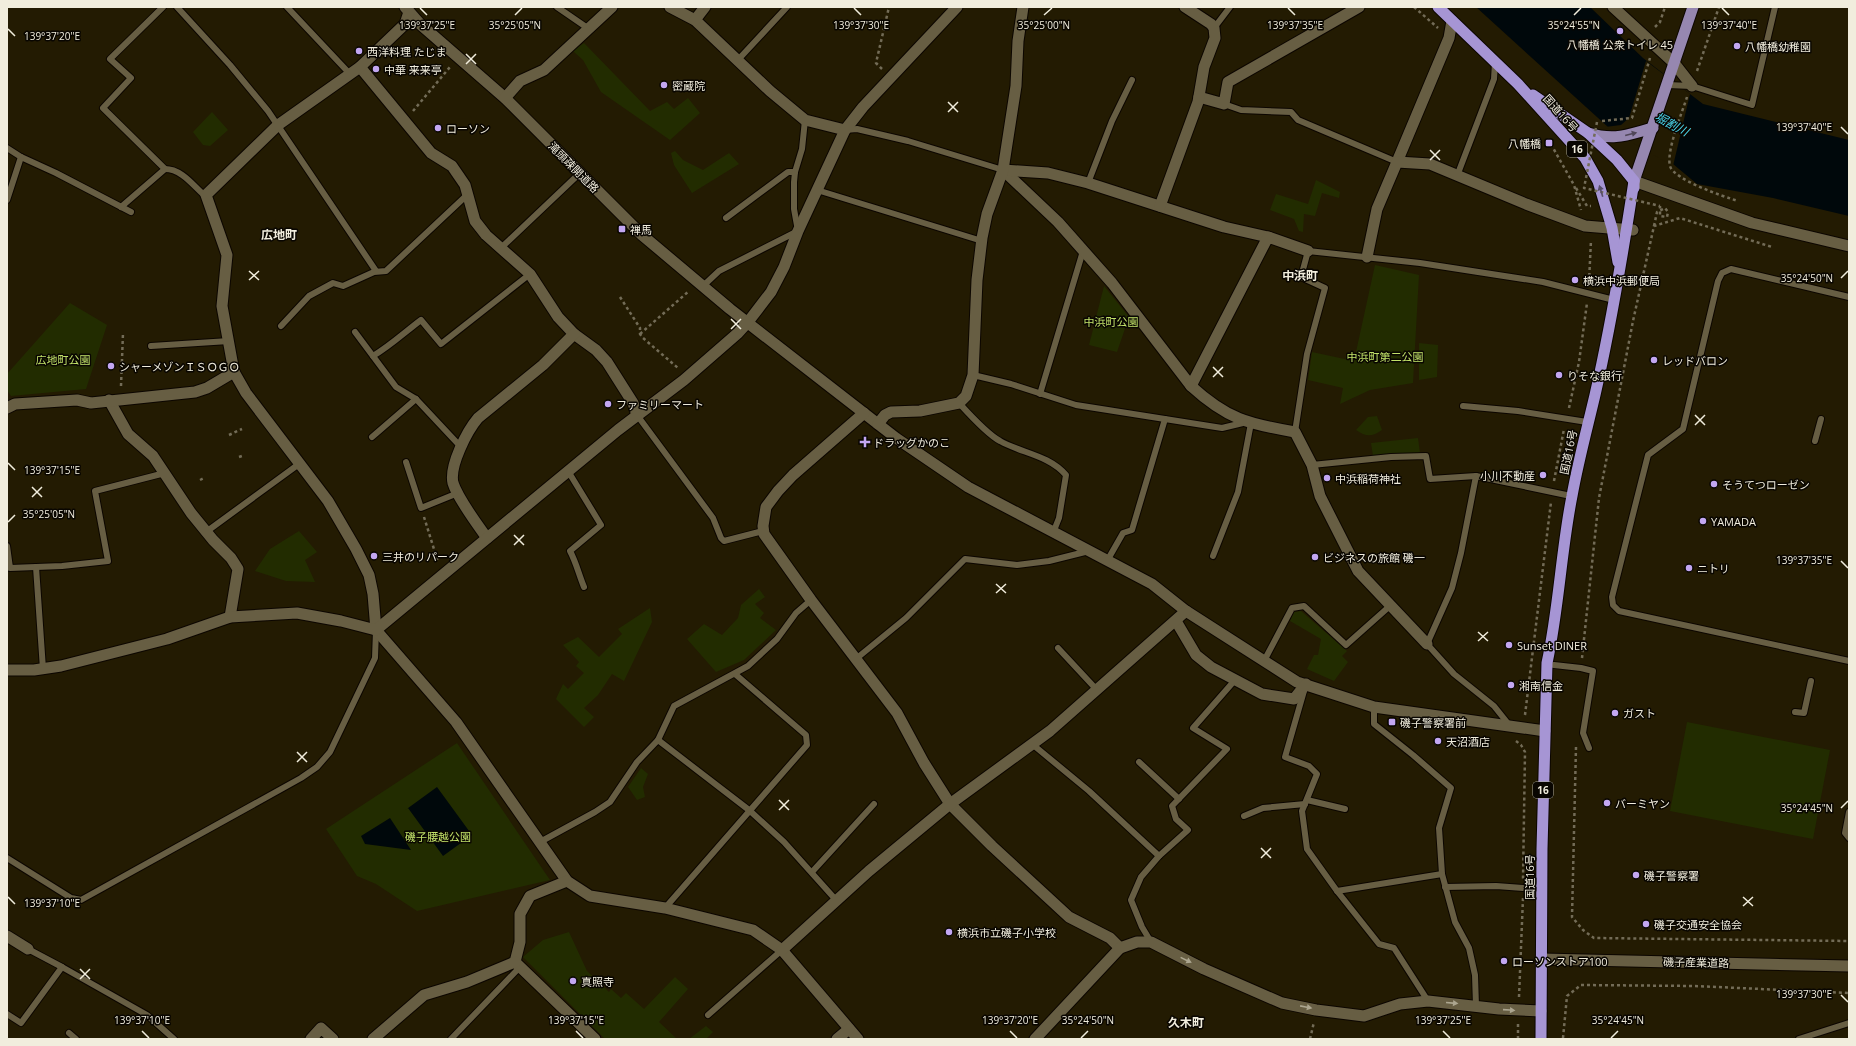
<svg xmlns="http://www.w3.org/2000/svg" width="1856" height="1046" font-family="'Open Sans','Noto Sans JP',sans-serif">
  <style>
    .green { fill: #222c00 }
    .water { fill: #00080b }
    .pier { fill: #231b02 }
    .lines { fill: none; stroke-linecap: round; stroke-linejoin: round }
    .service-casing { stroke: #0c0600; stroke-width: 8 }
    .minor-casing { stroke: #0c0600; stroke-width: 13 }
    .tertiary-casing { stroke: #0c0600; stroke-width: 13 }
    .primary-casing { stroke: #0c0600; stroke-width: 13 }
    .trunk-casing { stroke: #0c0600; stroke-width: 13 }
    .path { stroke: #736c57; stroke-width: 2.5; stroke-dasharray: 3 3; stroke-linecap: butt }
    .service { stroke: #675e43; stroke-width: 6 }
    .minor { stroke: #675e43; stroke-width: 11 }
    .tertiary { stroke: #675e43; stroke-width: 11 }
    .primary { stroke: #9687b0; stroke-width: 11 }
    .trunk { stroke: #a695d4; stroke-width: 11 }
    .path-bridge { stroke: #736c57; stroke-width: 2.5; stroke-dasharray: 3 3; stroke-linecap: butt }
    .oneway { fill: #504658 }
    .oneway2 { fill: #584e6a }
    .oneway3 { fill: #aca690 }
    .ticks { fill: none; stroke: #f1eddd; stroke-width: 1.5 }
    .poi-dot { fill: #c3a7f2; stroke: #090601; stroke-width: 1.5 }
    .labels { text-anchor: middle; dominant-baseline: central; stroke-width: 3; stroke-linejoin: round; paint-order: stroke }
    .shield { fill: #090601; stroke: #aba89b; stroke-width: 1 }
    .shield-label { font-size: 10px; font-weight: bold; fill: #f1eddd }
    .poi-label { font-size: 11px; fill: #f1eddd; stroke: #090601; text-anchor: start }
    .street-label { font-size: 11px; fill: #f1eddd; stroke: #090601 }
    .park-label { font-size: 11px; fill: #c2e269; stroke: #090601 }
    .water-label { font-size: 12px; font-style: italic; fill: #4bd7ed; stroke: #090601 }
    .neighbourhood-label { font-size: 12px; font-weight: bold; fill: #f1eddd; stroke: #090601 }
    .ticks-label { font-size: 10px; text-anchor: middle; fill: #f1eddd; stroke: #090601; stroke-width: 3; stroke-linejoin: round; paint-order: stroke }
  </style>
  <rect width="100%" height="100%" fill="#231b02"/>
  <g class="green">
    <path d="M584,43L650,111L667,102L674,109L688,98L700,113L670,140L601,92L583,60L573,51Z"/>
    <path d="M212,112L228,130L210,146L203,145L193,132Z"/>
    <path d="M675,151L683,160L703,170L729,153L739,164L692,193L674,165L671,153Z"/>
    <path d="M1316,180L1340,192L1339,198L1322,193L1315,216L1304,214L1303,232L1299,231L1294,219L1270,210L1276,194L1308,204Z"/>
    <path d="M1375,265L1419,275L1413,383L1370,390L1340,404L1343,388L1308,380L1312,352L1354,361Z"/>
    <path d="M1104,286L1129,317L1117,352L1089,345Z"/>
    <path d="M70,303L107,325L86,389L11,396L7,390V374Z"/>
    <path d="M1419,343L1438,345L1437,377L1419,380Z"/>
    <path d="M1377,416L1382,430C1372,437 1366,437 1356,430L1368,417Z"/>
    <path d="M1418,438L1420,453L1373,456L1371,443Z"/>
    <path d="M299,531L317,552L305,560L315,582L286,581L255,571L270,549Z"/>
    <path d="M759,589L765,597L755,604L764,613L760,618L776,630L744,660L716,672L687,639L704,624L722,635L738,618L741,605Z"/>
    <path d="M650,608L652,622L624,681L612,674L598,695L584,708L594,717L584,727L556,699L563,684L568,689L584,673L576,666L579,662L563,645L578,637L599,657L622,634L618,629Z"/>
    <path d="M1301,611L1347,651L1342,656L1348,662L1334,681L1307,669L1314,655H1318L1321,639L1290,621L1294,612Z"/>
    <path d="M1687,722L1830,750L1813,839L1670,811Z"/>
    <path d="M457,743L550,880L417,911L376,884L357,876L326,829Z"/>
    <path d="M641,768L648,774L643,787L645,797L637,800L628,787Z"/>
    <path d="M569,932L587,971L609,992L611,989L621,998L626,993L644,1009L675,977L688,989L659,1022L677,1039H605L523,957L543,940Z"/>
    <path d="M706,1026L713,1032L706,1039H689Z"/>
  </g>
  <g class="water">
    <path d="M1476,7H1590L1643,58L1703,104L1849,140V216L1773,198L1697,184L1673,164L1608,127Z"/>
    <path d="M437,787L472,835L443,856L408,808L404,811Z"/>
    <path d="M390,818L411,850L365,844L361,836Z"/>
  </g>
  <path class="pier" d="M1646,61L1690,94L1673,166L1605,127L1621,125L1629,118Z"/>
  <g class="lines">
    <g class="service-casing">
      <g id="service">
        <path d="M177,7L230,65L268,111L376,271"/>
        <path d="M287,7L350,74"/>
        <path d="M557,7L589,29"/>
        <path d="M1214,28L1230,7"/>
        <path d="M737,61L787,7"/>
        <path d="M1667,85L1692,86L1752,105L1775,7"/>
        <path d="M1224,104L1241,110L1291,112L1298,120L1397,162"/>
        <path d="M845,130L857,129L908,141L1003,170"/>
        <path d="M7,148L21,157L56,173L131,212"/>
        <path d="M165,169C181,169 192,184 203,194L206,195"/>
        <path d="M1457,176L1494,79L1495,63"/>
        <path d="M1088,183L1112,121L1132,80"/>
        <path d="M817,190L982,241"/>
        <path d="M7,200L21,157"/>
        <path d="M121,207L165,169L103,108L131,78L110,59L163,7"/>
        <path d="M726,218L788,172H795"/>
        <path d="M501,248L580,173"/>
        <path d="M703,286L719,271L798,231L794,209V182L795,172L802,149L805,120"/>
        <path d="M1849,297L1731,269L1722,273L1718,281L1683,429L1648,455L1612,597L1613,605L1619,611L1849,661"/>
        <path d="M281,326L309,296L333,283L343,286L374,272L386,271L467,195"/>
        <path d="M355,332L396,387L416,399L460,446"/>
        <path d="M151,346L229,341"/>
        <path d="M373,356C390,346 405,332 421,320L441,344L530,274"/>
        <path d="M973,375L1011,384L1076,405L1222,428L1247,422"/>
        <path d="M1040,394L1083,251"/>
        <path d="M959,403C969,414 987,434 1000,441C1021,453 1049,455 1066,475L1059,518L1053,533"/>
        <path d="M1463,406L1518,411L1587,422"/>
        <path d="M637,415L713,518L721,538L724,541L763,531"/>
        <path d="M1295,432L1307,354L1325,288L1301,277L1308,251L1420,263L1543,282L1614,300"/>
        <path d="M372,437L416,399"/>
        <path d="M1815,441L1821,419"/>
        <path d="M406,462L421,508L458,493"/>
        <path d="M1312,465L1391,457L1426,456L1430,479L1476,476L1571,496"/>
        <path d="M568,471L601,525L570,551C576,562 579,575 584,587"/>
        <path d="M1476,476L1461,553L1452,588L1427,644L1454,674L1494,706L1510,726"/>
        <path d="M206,532L299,464"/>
        <path d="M7,546L10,568L62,566L108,561L95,491L165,473"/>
        <path d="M1213,556L1238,492L1251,423"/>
        <path d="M1107,561L1123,533L1132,530L1165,419"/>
        <path d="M36,567L43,669"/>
        <path d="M1058,648L1097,690"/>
        <path d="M857,658L906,618L965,559L1017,565L1049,561L1089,551"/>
        <path d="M1264,661L1292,608L1304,606L1346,645L1391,605"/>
        <path d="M1554,665L1581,668L1593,671L1583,733L1589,748"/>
        <path d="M1304,691L1285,757L1309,766L1317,774L1302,811L1307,849L1337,891L1379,944L1394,948L1428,1001"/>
        <path d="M1374,707V724L1413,755L1451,788L1439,828L1442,874L1455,922L1469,948L1475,975L1476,1006"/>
        <path d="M1795,712L1804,713L1811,681"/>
        <path d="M658,740L749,810L784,842L836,900"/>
        <path d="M1032,744L1089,791L1159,856"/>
        <path d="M1139,762L1179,799"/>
        <path d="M1307,800L1345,809"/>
        <path d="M1849,812L1845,833L1849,838"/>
        <path d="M1244,816L1263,808L1305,804"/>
        <path d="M540,842L595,812L610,802L637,762L658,740L674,706L748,666L777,639L796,613L811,600"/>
        <path d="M7,858L71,898L81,900L301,778L317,767L330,752L375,658L376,630"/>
        <path d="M812,872L874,804"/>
        <path d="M1445,887L1496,886L1523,888"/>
        <path d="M1337,891L1442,874"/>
        <path d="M665,908L807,745L806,735L735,674"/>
        <path d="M1151,942L1142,927L1131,900L1141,877L1159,856L1188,830L1176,819L1172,806L1227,749L1193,728L1235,680"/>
        <path d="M62,967L147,1015L174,1039"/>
        <path d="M7,1014L21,1023L62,967L28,949"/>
        <path d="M708,1015L782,950"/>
        <path d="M69,1033L76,1039"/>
        <path d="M451,1039L520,967"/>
        <path d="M1799,1039L1849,1023"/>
      </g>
    </g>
    <g class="minor-casing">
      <g id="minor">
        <path d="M405,7L420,24L505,98L642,235L730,309L896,438L968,487L1152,584L1186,611L1297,682L1374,707L1545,731"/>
        <path d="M670,7L695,20L770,91L805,120L845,130"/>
        <path d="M695,20L705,7"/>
        <path d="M360,67L431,153L452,166L465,185L475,221L486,235L530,274L558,317L574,334L596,350L607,362L633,403L637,415"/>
        <path d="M1199,97L1224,104L1228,82L1359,7"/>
        <path d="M505,98L520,81L544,70L612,7"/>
        <path d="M1397,162L1449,38L1452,21"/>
        <path d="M1003,170L1058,222L1112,283L1191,386"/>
        <path d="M1003,170L1048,173L1088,183L1224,227L1268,237"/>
        <path d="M1160,206L1198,102L1204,67L1215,38L1214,28L1211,24L1185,7"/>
        <path d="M1308,251L1268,237L1191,386C1227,419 1248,424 1295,432L1312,465L1320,496L1358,571L1427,644"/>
        <path d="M1367,257L1377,209L1397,162L1430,164L1526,204L1585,226L1633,230"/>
        <path d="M234,372L246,393L328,501L356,549L369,575L373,594L376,630L456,722L567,881L590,896L665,908L753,930L782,950L858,1039"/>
        <path d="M109,400L128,434L153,456L191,513L213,540L231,558L238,569L230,617"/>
        <path d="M7,408L15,404L77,400L91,403L195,392L207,388L234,372L222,306L227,255L206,195L278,125L360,67L405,24L409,12"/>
        <path d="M864,413L793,475L778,491L766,507L763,526L764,534L811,600L897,713L924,763L950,804L992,846L1069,917L1110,938L1120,948"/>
        <path d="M878,424L885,415L891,412L920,411L959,403L966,396L973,375L977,280L982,238L987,214L1003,170L1016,86L1018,41L1023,7"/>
        <path d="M487,538C477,524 458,499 453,483C449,466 467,431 478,418L543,365L574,334"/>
        <path d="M1176,621L1196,655L1211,667L1262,694L1294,699L1306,684"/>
        <path d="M7,670H34L61,666L167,639L230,617L297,613L341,621L376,630L618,430L684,380L738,333L748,322L771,292L784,267L798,231L845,130L863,107L957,7"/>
        <path d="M567,881L530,896L520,914V942L515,962L595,1039"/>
        <path d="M7,936L28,949"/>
        <path d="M782,950L869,871L950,804L1050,731L1186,611"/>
        <path d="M311,1039L321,1028L333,1039"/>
        <path d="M373,1039L424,995L467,982L515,962"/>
        <path d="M837,1039L849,1029"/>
        <path d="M1035,1039L1120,948L1137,942H1151L1204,969L1282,1003L1316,1010L1364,1016L1400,1004L1428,1001L1499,1009L1541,1011"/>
      </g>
    </g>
    <g class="tertiary-casing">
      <g id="tertiary">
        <path d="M1613,7L1674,63L1692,86"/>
        <path d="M1634,181L1752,223L1849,246"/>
        <path d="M1542,959L1849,966"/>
      </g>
    </g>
    <g class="primary-casing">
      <g id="primary">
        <path d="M1588,133C1615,141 1626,135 1653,128"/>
        <path d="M1634,181L1693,7"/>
      </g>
    </g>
    <g class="trunk-casing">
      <g id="trunk">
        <path d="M1438,7L1518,84L1585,158L1598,181L1612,228L1618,262"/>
        <path d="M1533,95L1588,133L1617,160L1634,181V188"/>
        <path d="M1541,1039L1542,849L1547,663C1559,608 1561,551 1572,496C1578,462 1587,429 1595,395C1611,325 1623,253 1634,181"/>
      </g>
    </g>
    <g class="path">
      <path d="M1414,7L1438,28"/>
      <path d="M1655,27L1660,22L1665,7"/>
      <path d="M882,69L876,63L889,7"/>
      <path d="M1697,71L1719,7"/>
      <path d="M1687,97C1682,113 1666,151 1670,166C1674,180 1725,197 1738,201"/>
      <path d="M413,111L450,67"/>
      <path d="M1602,121L1632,118L1650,58"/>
      <path d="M1548,139L1574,185L1581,210"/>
      <path d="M1576,188L1587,206H1591"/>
      <path d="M1654,226L1657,212L1665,208L1668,212L1667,217L1660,216V206"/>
      <path d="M1589,282L1591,240"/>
      <path d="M620,297L640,328V334L643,338L678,368"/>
      <path d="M640,334L689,291"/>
      <path d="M121,386L123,333"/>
      <path d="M1569,408L1579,362L1587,303"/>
      <path d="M229,435L242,429"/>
      <path d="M239,457L242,456"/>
      <path d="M200,480L204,478"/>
      <path d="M1554,481L1564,429"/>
      <path d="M424,517L438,562"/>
      <path d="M1582,658L1599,498L1633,321L1654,226L1680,218L1772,247"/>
      <path d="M1525,715L1551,502"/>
      <path d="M1516,741L1521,745L1525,752L1523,879"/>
      <path d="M1576,747L1572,917L1583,930L1594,938L1849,941"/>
      <path d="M1519,997L1523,898"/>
      <path d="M1563,1038L1567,996L1581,985L1695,986L1849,993"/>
      <path d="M1310,1039L1314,1022"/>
      <path d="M1518,1039V1024"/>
    </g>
    <use href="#service" class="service"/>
    <use href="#minor" class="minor"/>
    <use href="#tertiary" class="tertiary"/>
    <use href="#primary" class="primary"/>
    <use href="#trunk" class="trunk"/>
    <path class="path-bridge" d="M1597,122L1584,188L1660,206"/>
  </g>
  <defs><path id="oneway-solid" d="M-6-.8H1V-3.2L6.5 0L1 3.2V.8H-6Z"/></defs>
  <use class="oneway" href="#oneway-solid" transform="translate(1631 134) rotate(-14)"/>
  <use class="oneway2" href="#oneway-solid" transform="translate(1601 191) rotate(-107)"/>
  <g class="oneway3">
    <use href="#oneway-solid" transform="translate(1186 960) rotate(26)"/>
    <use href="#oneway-solid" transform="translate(1452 1003) rotate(5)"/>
    <use href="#oneway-solid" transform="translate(1306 1007) rotate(11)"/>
    <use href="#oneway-solid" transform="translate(1509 1010) rotate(4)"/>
  </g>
  <path class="ticks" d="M420,8L427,15M854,8L861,15M1288,8L1295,15M1722,8L1729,15M515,15L522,8M1044,15L1052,8M1574,15L1581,8M8,29L15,36M466,54L476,64M466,64L476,54M948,102L958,112M948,112L958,102M1841,127L1848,134M1430,150L1440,160M1430,160L1440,150M249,271L259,280M1841,278L1848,271M249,280L259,271M731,319L741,329M731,329L741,319M1213,367L1223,377M1213,377L1223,367M1695,415L1705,425M1695,425L1705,415M8,463L15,470M32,487L42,497M32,497L42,487M8,522L15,515M514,535L524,545M514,545L524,535M1841,561L1848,568M996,584L1006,593M996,593L1006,584M1478,632L1488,641M1478,641L1488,632M297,752L307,762M297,762L307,752M779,800L789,810M1841,808L1848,801M779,810L789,800M1261,848L1271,858M1261,858L1271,848M8,897L15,904M1743,897L1753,906M1743,906L1753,897M80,969L90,979M80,979L90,969M1841,995L1848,1002M142,1031L149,1038M576,1031L583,1038M1010,1031L1017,1038M1443,1031L1450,1038M1081,1038L1088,1031M1611,1038L1618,1031"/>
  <g class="poi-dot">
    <circle cx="1620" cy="31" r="4"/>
    <circle cx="1737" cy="46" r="4"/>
    <circle cx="359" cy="51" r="4"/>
    <circle cx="376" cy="69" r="4"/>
    <circle cx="664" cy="85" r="4"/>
    <circle cx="438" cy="128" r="4"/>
    <rect x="1545" y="139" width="8" height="8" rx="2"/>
    <rect x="618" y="225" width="8" height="8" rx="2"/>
    <circle cx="1575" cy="280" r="4"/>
    <circle cx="1654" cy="360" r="4"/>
    <circle cx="111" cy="366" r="4"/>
    <circle cx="1559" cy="375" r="4"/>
    <circle cx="608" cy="404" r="4"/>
    <path d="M863 436h4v4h4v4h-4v4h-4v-4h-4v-4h4z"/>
    <circle cx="1543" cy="475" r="4"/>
    <circle cx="1327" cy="478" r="4"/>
    <circle cx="1714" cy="484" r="4"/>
    <circle cx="1703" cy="521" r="4"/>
    <circle cx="374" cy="556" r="4"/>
    <circle cx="1315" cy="557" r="4"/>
    <circle cx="1689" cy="568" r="4"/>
    <circle cx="1509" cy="645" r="4"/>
    <circle cx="1511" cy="685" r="4"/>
    <circle cx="1615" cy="713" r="4"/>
    <rect x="1388" y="718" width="8" height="8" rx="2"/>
    <circle cx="1438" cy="741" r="4"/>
    <circle cx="1607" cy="803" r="4"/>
    <circle cx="1636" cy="875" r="4"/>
    <circle cx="1646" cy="924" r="4"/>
    <circle cx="949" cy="932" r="4"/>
    <circle cx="1504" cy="961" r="4"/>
    <circle cx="573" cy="981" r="4"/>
  </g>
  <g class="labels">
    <g class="shield">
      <rect x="1567" y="141" width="20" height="16" rx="3"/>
      <rect x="1533" y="782" width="20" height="16" rx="3"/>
    </g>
    <g class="shield-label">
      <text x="1577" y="149">16</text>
      <text x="1543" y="790">16</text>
    </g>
    <g class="poi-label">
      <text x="1620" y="44" text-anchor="middle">八幡橋 公衆トイレ 45</text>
      <text x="1745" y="46">八幡橋幼稚園</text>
      <text x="367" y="51">西洋料理 たじま</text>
      <text x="384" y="69">中華 来来亭</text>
      <text x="672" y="85">密蔵院</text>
      <text x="446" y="128">ローソン</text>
      <text x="1541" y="143" text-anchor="end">八幡橋</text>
      <text x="630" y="229">禅馬</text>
      <text x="1583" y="280">横浜中浜郵便局</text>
      <text x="1662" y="360">レッドバロン</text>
      <text x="119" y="366">シャーメゾンＩＳＯＧＯ</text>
      <text x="1567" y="375">りそな銀行</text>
      <text x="616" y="404">ファミリーマート</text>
      <text x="873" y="442">ドラッグかのこ</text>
      <text x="1535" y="475" text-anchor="end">小川不動産</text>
      <text x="1335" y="478">中浜稲荷神社</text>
      <text x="1722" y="484">そうてつローゼン</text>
      <text x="1711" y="521">YAMADA</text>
      <text x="382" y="556">三井のリパーク</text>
      <text x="1323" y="557">ビジネスの旅館 磯一</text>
      <text x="1697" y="568">ニトリ</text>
      <text x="1517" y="645">Sunset DINER</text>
      <text x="1519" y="685">湘南信金</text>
      <text x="1623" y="713">ガスト</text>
      <text x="1400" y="722">磯子警察署前</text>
      <text x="1446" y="741">天沼酒店</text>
      <text x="1615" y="803">バーミヤン</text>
      <text x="1644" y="875">磯子警察署</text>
      <text x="1654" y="924">磯子交通安全協会</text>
      <text x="957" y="932">横浜市立磯子小学校</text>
      <text x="1512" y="961">ローソンストア100</text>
      <text x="581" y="981">真照寺</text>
    </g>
    <g class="street-label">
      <text transform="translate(1561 113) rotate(48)">国道16号</text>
      <text transform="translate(574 167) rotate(45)">滝頭疎開道路</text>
      <text transform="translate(1568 452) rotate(-78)">国道16号</text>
      <text transform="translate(1529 877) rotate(-90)">国道16号</text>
      <text transform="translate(1696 962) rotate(1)">磯子産業道路</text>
    </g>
    <g class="park-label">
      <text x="1111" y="321">中浜町公園</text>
      <text x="1385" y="356">中浜町第二公園</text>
      <text x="63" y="359">広地町公園</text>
      <text x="438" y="836">磯子腰越公園</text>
    </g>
    <g class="water-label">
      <text transform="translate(1672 124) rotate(28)">堀割川</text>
    </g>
    <g class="neighbourhood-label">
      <text x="279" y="234">広地町</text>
      <text x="1300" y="275">中浜町</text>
      <text x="1186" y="1022">久木町</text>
    </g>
  </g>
  <g class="ticks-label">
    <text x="861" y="29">139°37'30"E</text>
    <text x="1729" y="29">139°37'40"E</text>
    <text x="427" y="29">139°37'25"E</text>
    <text x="515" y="29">35°25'05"N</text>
    <text x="1044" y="29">35°25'00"N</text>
    <text x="1295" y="29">139°37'35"E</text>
    <text x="1574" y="29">35°24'55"N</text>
    <text x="52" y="40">139°37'20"E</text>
    <text x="1804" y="131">139°37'40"E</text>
    <text x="1807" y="282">35°24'50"N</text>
    <text x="52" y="474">139°37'15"E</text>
    <text x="49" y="518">35°25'05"N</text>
    <text x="1804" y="564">139°37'35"E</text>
    <text x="1807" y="812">35°24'45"N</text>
    <text x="52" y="907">139°37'10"E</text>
    <text x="1804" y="998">139°37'30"E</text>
    <text x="142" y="1024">139°37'10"E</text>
    <text x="576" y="1024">139°37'15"E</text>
    <text x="1010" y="1024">139°37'20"E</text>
    <text x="1088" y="1024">35°24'50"N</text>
    <text x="1443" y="1024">139°37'25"E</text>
    <text x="1618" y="1024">35°24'45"N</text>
  </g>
  <rect width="1856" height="1046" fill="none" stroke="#f1eddd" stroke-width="16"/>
</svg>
